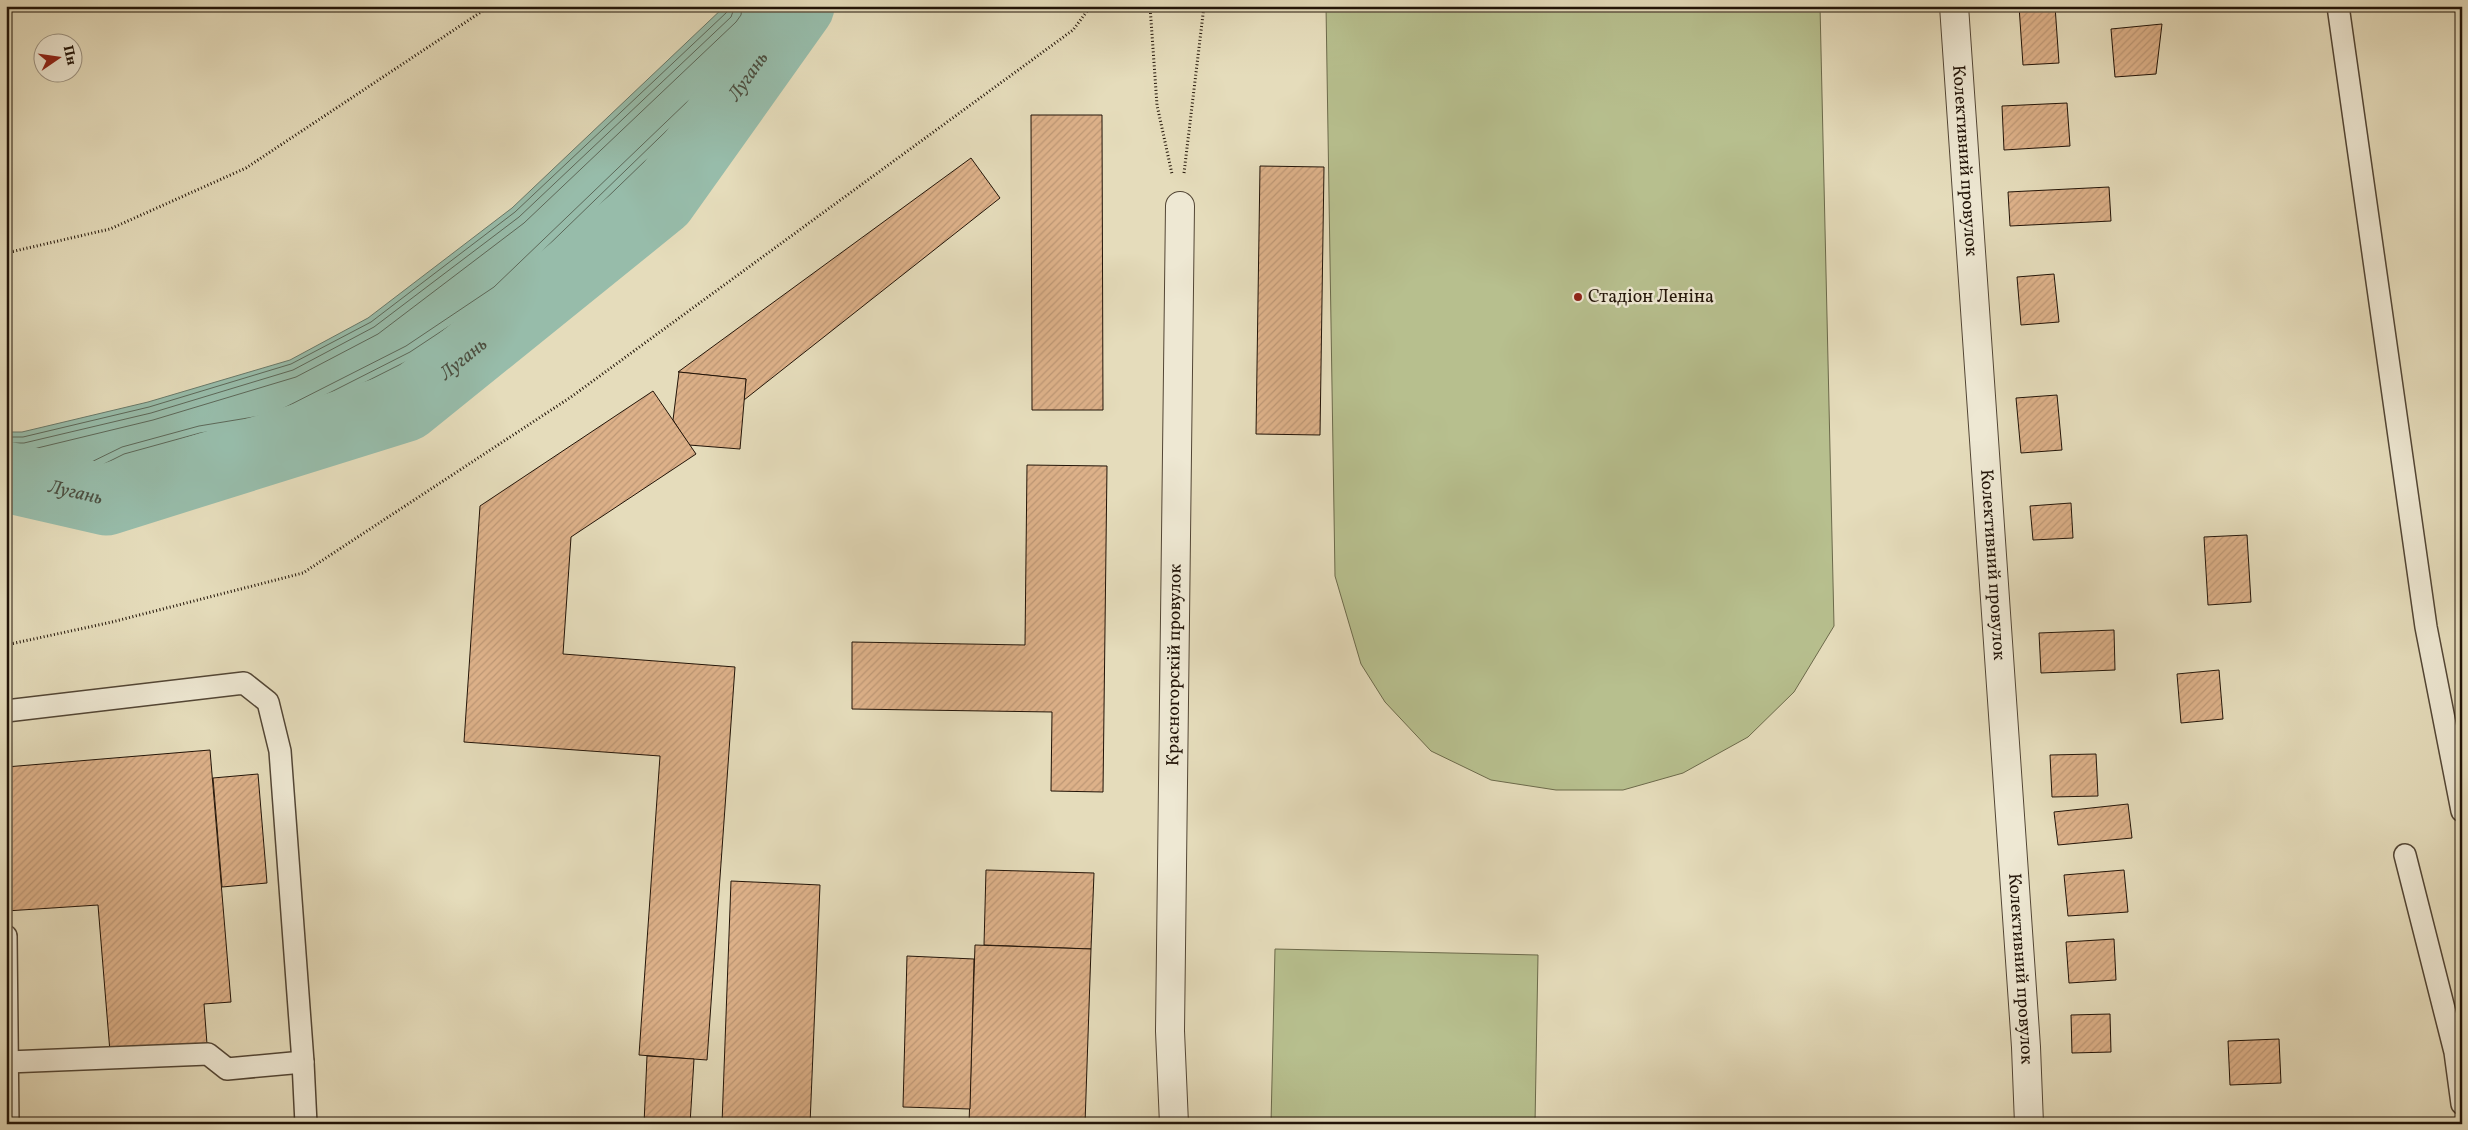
<svg xmlns="http://www.w3.org/2000/svg" width="2468" height="1130" font-family="Vollkorn,serif">
  <style>
    .green { fill: #b7bf8e; stroke: #6c6a4b }
    .water { fill: #97bcaa; stroke: #687969 }
    .lines { fill: none; stroke-linecap: round; stroke-linejoin: round }
    .shore { stroke: #5c6859; stroke-width: 1 }
    .river { stroke: #97bcaa; stroke-width: 71 }
    .building { fill: url(#building-hatch); stroke: #221408 }
    .service-casing { stroke: #534635; stroke-width: 24 }
    .minor-casing { stroke: #534635; stroke-width: 30 }
    .path { stroke: #221408; stroke-width: 3; stroke-dasharray: 1 2.5; stroke-linecap: butt }
    .service { stroke: #eee8d3; stroke-width: 21 }
    .minor { stroke: #eee8d3; stroke-width: 28 }
    .poi-dot { fill: #8f2418; stroke: #eee8d3; stroke-width: 2 }
    .labels { text-anchor: middle; dominant-baseline: central; stroke-width: 5; stroke-linejoin: round; paint-order: stroke }
    .street-label { font-size: 18px; fill: #221408; stroke: #eee8d3 }
    .poi-label { font-size: 18px; fill: #221408; stroke: #eee8d3; text-anchor: start }
    .water-label { font-size: 19px; font-style: italic; fill: #4b4f41; stroke: #eee8d3 }
  </style>
  <defs>
    <pattern id="building-hatch" width="6" height="6" patternUnits="userSpaceOnUse" patternTransform="scale(1.25)"><rect width="6" height="6" fill="#ddb189"/><path d="M-1 1l2-2M0 6l6-6M5 7l2-2" fill="none" stroke="#bd9775"/></pattern>
  </defs>
  <rect width="100%" height="100%" fill="#e5dcbb"/>
  <filter id="stains"><feTurbulence type="fractalNoise" baseFrequency=".004" numOctaves="4"/><feColorMatrix values="0 0 0 0 .2 0 0 0 0 .09 0 0 0 0 .02 0 0 0 .5 -.17"/></filter>
  <radialGradient id="worn" r=".72"><stop offset=".6" stop-color="#630" stop-opacity="0"/><stop offset="1" stop-color="#630" stop-opacity=".3"/></radialGradient>
  <g class="green">
    <path d="M1326,6H1820L1834,626L1794,692L1748,737L1683,773L1623,790H1556L1491,780L1431,751L1385,702L1361,664L1335,576Z"/>
    <path d="M1275,949L1538,955L1535,1124H1271Z"/>
  </g>
  <path class="water" d="M725,6H828L794,23L506,302L415,362L278,432L203,444L127,465L84,486L41,494L6,492V432H22L148,402L290,360L368,318L512,208Z"/>
  <g class="lines">
    <g class="shore">
      <path d="M6,437H23L149,407L291,364L371,322L515,212L727,12L728,6"/>
      <path d="M6,443H24L151,413L293,370L374,327L519,217L731,17L735,6"/>
      <path d="M6,451H25L153,420L296,377L378,334L524,223L736,22L741,15L742,6"/>
      <path d="M6,473L40,475L77,469L122,447L199,426L272,414L406,346L494,287L787,6"/>
      <path d="M6,481L41,483L80,476L124,454L200,433L274,421L410,352L499,293L786,15L803,6"/>
      <path d="M6,487L41,489L82,482L126,460L202,439L276,427L413,358L503,298L791,20L817,6"/>
    </g>
    <path class="river" id="s1" d="M6,477L106,500L406,406L661,200L799,6"/>
  </g>
  <g class="building">
    <path d="M2019,6H2055L2059,63L2023,65Z"/>
    <path d="M2162,24L2156,74L2115,77L2111,29Z"/>
    <path d="M2067,103L2070,146L2004,150L2002,106Z"/>
    <path d="M1031,115H1102L1103,410H1032Z"/>
    <path d="M971,158L1000,198L744,400L746,379L678,372Z"/>
    <path d="M1260,166L1324,167L1320,435L1256,434Z"/>
    <path d="M2109,187L2111,221L2010,226L2008,192Z"/>
    <path d="M2054,274L2059,322L2021,325L2017,277Z"/>
    <path d="M679,372L746,379L740,449L689,445L673,420Z"/>
    <path d="M653,391L696,454L571,537L563,654L735,667L707,1060L639,1055L660,756L464,742L480,506Z"/>
    <path d="M2057,395L2062,450L2021,453L2016,398Z"/>
    <path d="M1027,465L1107,466L1103,792L1051,791L1052,712L852,709V642L1025,645Z"/>
    <path d="M2071,503L2073,538L2033,540L2030,506Z"/>
    <path d="M2247,535L2251,602L2208,605L2204,537Z"/>
    <path d="M2114,630L2115,670L2041,673L2039,633Z"/>
    <path d="M2219,670L2223,719L2181,723L2177,674Z"/>
    <path d="M210,750L231,1002L204,1004L207,1044L110,1052L98,905L6,911V767Z"/>
    <path d="M2096,754L2098,796L2052,797L2050,755Z"/>
    <path d="M258,774L267,883L222,887L213,778Z"/>
    <path d="M2128,804L2132,838L2058,845L2054,812Z"/>
    <path d="M986,870L1094,873L1091,949L984,945Z"/>
    <path d="M2124,870L2128,912L2068,916L2064,875Z"/>
    <path d="M731,881L820,885L810,1124H722Z"/>
    <path d="M2114,939L2116,980L2069,983L2066,942Z"/>
    <path d="M975,945L1091,949L1085,1124H969Z"/>
    <path d="M907,956L974,959L970,1109L903,1107Z"/>
    <path d="M2110,1014L2111,1052L2072,1053L2071,1015Z"/>
    <path d="M2279,1039L2281,1083L2230,1085L2228,1041Z"/>
    <path d="M647,1056L694,1059L690,1124H644Z"/>
  </g>
  <g class="lines">
    <g class="service-casing">
      <g id="service">
        <path d="M2338,6L2426,627L2462,811"/>
        <path d="M6,711L244,683L268,702L280,751L303,1062L306,1124"/>
        <path d="M2405,855L2455,1052L2462,1104"/>
        <path d="M6,936L8,1124"/>
        <path d="M8,1062L208,1054L227,1069L303,1062"/>
      </g>
    </g>
    <g class="minor-casing">
      <g id="minor">
        <path id="s2" d="M1954,6L2026,1047L2029,1124"/>
        <path id="s3" d="M1174,1124L1170,1031L1180,206"/>
      </g>
    </g>
    <g class="path">
      <path d="M1150,6L1157,105L1172,174"/>
      <path d="M1184,173L1204,6"/>
      <path d="M6,253L110,229L246,168L490,6"/>
      <path d="M6,645L112,622L303,573L571,397L1073,30L1091,6"/>
    </g>
    <use href="#service" class="service"/>
    <use href="#minor" class="minor"/>
  </g>
  <circle class="poi-dot" cx="1578" cy="297" r="5"/>
  <g class="labels">
    <g class="street-label">
      <text stroke="none"><textPath href="#s2" startOffset="155">Колективний провулок</textPath></text>
      <text stroke="none"><textPath href="#s2" startOffset="560">Колективний провулок</textPath></text>
      <text stroke="none"><textPath href="#s3" startOffset="459">Красногорскій провулок</textPath></text>
      <text stroke="none"><textPath href="#s2" startOffset="965">Колективний провулок</textPath></text>
    </g>
    <g class="poi-label">
      <text x="1588" y="297">Стадіон Леніна</text>
    </g>
    <g class="water-label">
      <text stroke="none"><textPath href="#s1" startOffset="896">Лугань</textPath></text>
      <text stroke="none"><textPath href="#s1" startOffset="491">Лугань</textPath></text>
      <text stroke="none"><textPath href="#s1" startOffset="71">Лугань</textPath></text>
    </g>
  </g>
  <rect width="2468" height="1130" fill="none" stroke="#e5dcbb" stroke-width="25"/>
  <rect x="8" y="8" width="2453" height="1115" fill="none" stroke="#221408" stroke-width="2.5"/>
  <rect x="12" y="12" width="2443" height="1105" fill="none" stroke="#221408"/>
  <g transform="translate(58 58) rotate(77)"><circle r="24" fill="#eee8d3" stroke="#9c9382"/>
  <path d="M0-4L9 19L0 12L-9 19Z" fill="#8f2418"/>
  <text y="-8" font-size="14" font-weight="bold" text-anchor="middle" fill="#221408">Пн</text>
  </g>
  <rect width="100%" height="100%" filter="url(#stains)"/>
  <rect width="100%" height="100%" fill="url(#worn)"/>
</svg>
